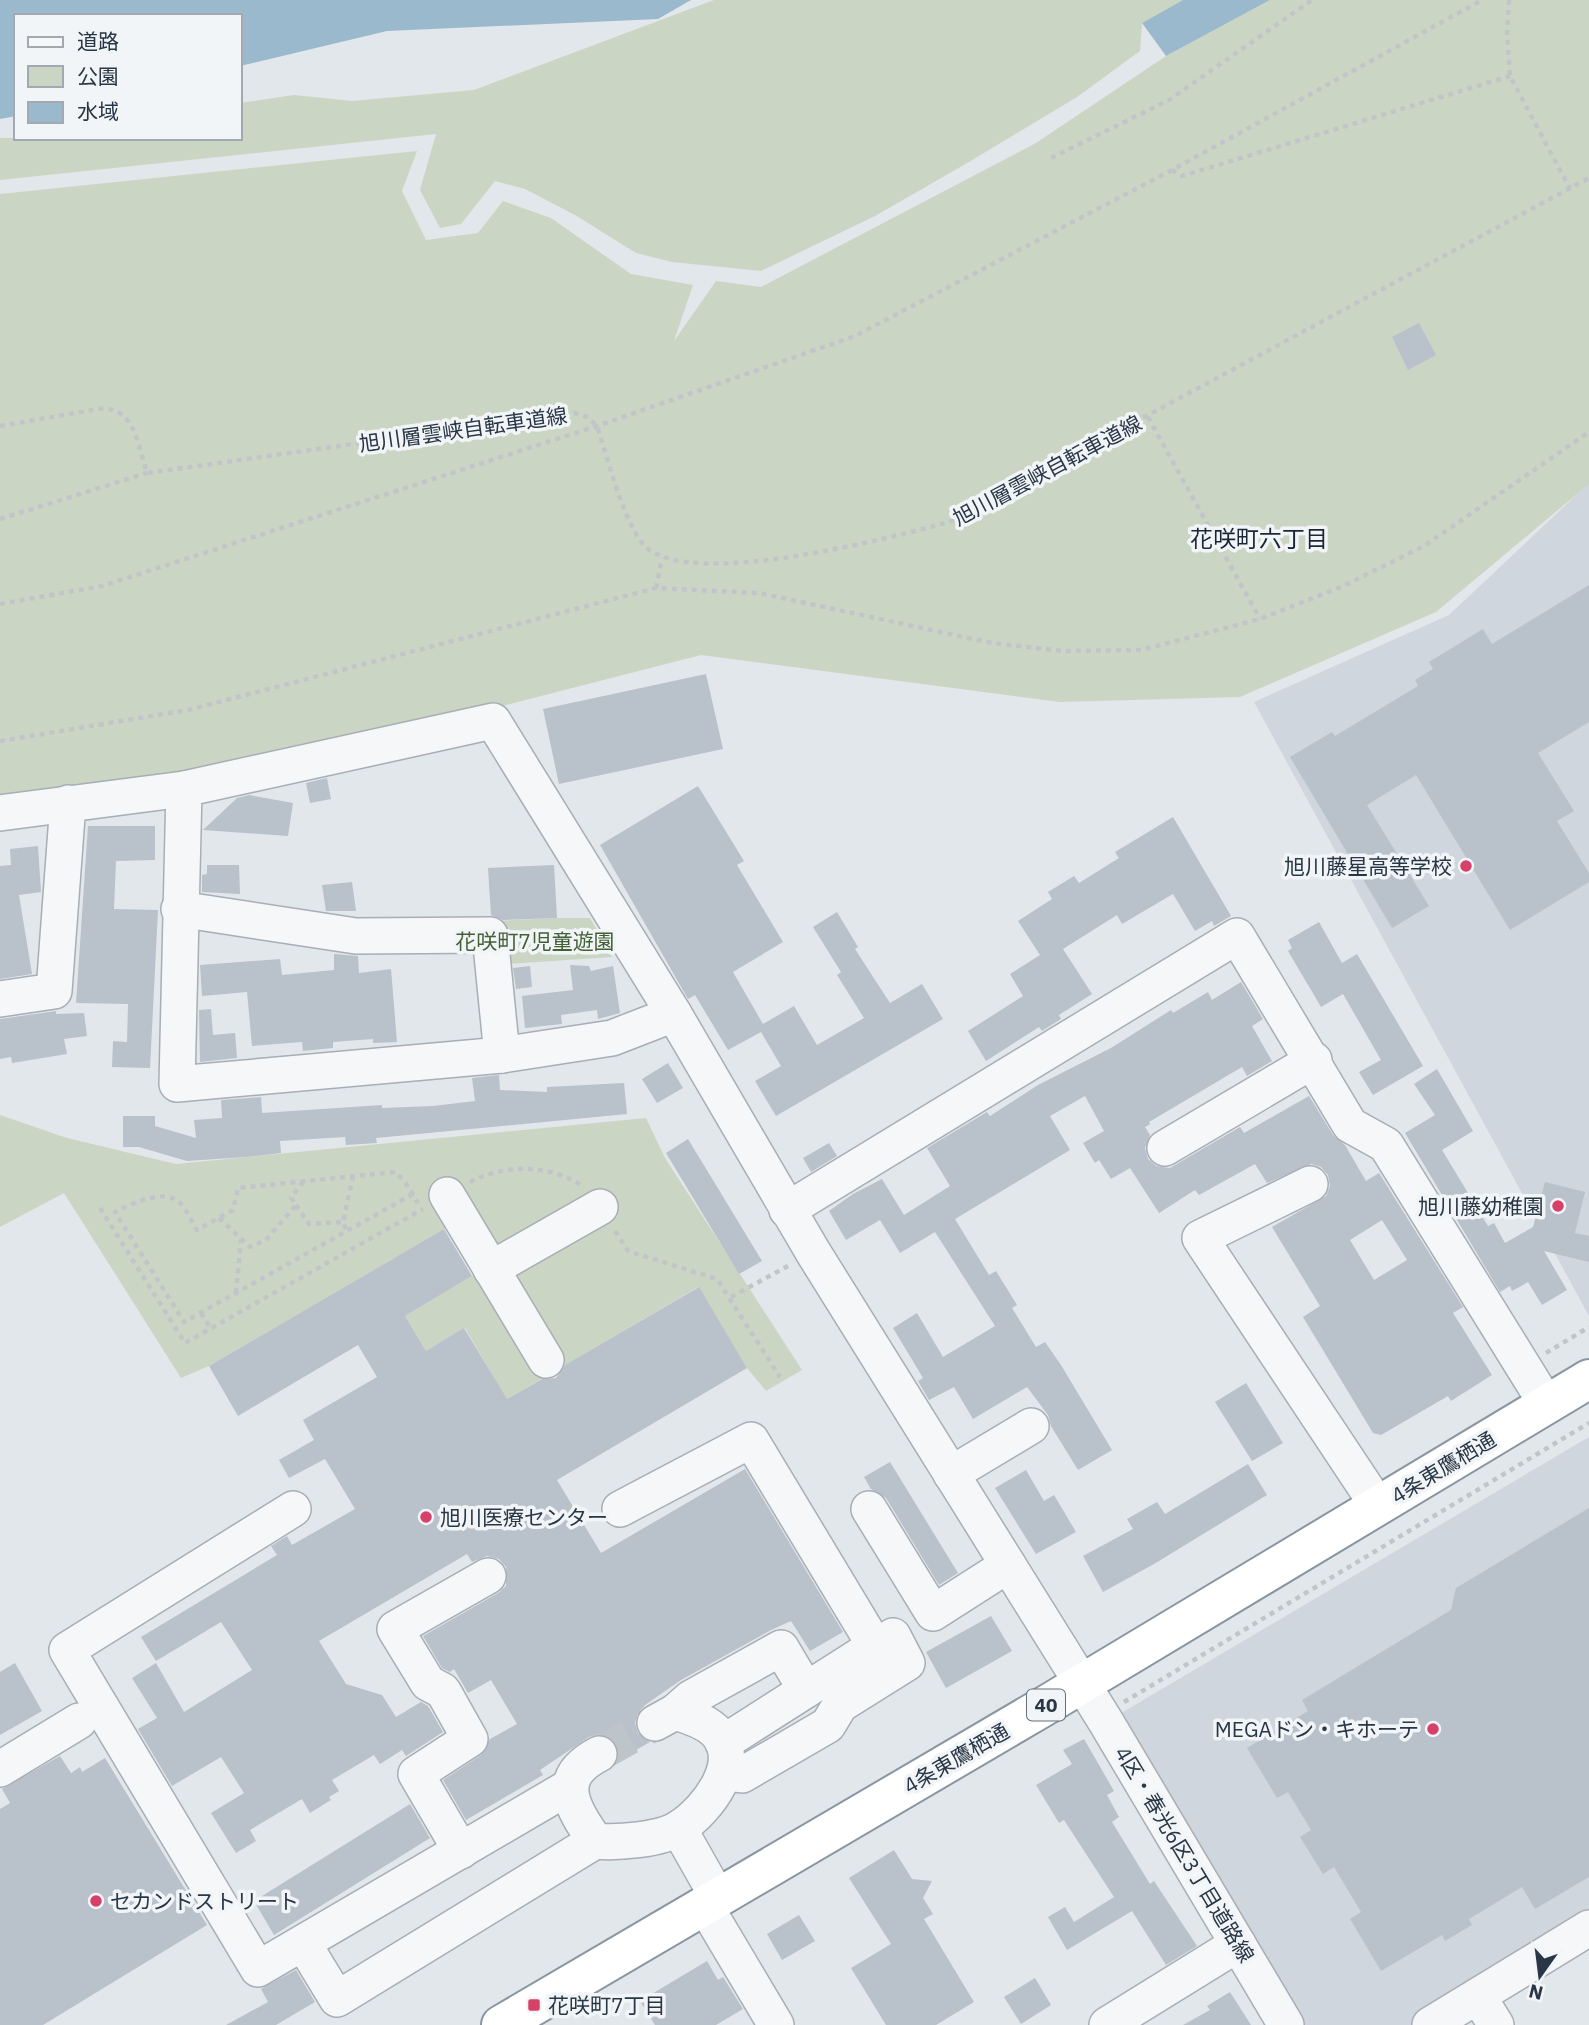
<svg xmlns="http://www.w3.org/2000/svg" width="1589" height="2025" font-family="'IBM Plex Sans','Noto Sans JP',sans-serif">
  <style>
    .built { fill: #d0d6dd }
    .green { fill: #cad6c3 }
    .water { fill: #9bb9cd }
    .building { fill: #b9c1ca; fill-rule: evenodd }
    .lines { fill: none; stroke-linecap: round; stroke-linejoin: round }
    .minor-tunnel { stroke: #bdc4ca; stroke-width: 35; stroke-dasharray: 35 18; stroke-linecap: butt }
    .minor-casing { stroke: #a7aeb6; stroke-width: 38 }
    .highway-casing { stroke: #8896a3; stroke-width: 42 }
    .path { stroke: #c0c5ca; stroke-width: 4.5; stroke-dasharray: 5 5; stroke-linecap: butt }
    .minor { stroke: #f5f7f9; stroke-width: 35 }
    .highway { stroke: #fff; stroke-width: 38 }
    .poi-dot { fill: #d74068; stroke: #f2f5f8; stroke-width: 2.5 }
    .labels { text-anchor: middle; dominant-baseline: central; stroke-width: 7; stroke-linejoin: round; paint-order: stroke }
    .shield { fill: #f2f5f8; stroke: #656f7b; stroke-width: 2 }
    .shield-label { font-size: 19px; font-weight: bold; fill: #293645 }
    .street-label { font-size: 21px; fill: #293645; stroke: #f2f5f8 }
    .poi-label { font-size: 21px; fill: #293645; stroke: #f2f5f8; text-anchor: end }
    .park-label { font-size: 21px; fill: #436135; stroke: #f2f5f8 }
    .neighbourhood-label { font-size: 23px; fill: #1b2736; stroke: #f2f5f8 }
  </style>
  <rect width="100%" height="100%" fill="#e2e7eb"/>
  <g class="built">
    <path d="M1589,483V1316L1254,702L1449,615Z"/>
    <path d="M1589,1437V1936L1435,2025H1286L1106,1722Z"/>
  </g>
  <g class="green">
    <path d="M714,0H1183L1142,23L1140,51L1077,97L969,162L875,216L761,271L672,262L636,253L575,215L525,189L495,181L461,224L440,228L420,190L436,134L0,180V138H240V103L294,95L352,101L474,90Z"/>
    <path d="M1270,0H1589V484L1436,612L1240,697L1060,702L701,655L502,706L226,765L0,796V194L417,151L402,191L426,240L478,233L503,201L551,218L631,274L693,285L674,341L716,281L761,287L1036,143L1166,56Z"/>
    <path d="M557,918H590L612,957L493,965L491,921Z"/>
    <path d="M0,1115L67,1138L176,1164L646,1118L665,1158L802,1370L766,1391L747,1368L698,1287L495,1406L493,1376L465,1328L426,1351L405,1316L479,1272L451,1225L209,1366L181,1378L64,1193L0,1227Z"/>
  </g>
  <g class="water">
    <path d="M0,0H691L658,19L387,31L240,66V16H16V116L0,119Z"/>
    <path d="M1183,0H1270L1166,56L1142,23Z"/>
  </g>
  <g class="building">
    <path d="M1419,323L1436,355L1408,370L1392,337Z"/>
    <path d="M1589,585V722L1538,753L1574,811L1557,821L1589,873V882L1510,930L1416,775L1367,805L1429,906L1392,928L1290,757L1332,732L1335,736L1418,686L1415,680L1433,669L1429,662L1483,629L1492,644Z"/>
    <path d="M706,674L723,749L559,784L543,709Z"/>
    <path d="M327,778L331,799L310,803L306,783Z"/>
    <path d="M698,786L744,861L737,865L783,942L733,972L763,1024L794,1006L817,1045L864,1018L837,975L841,972L813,927L837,912L858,947L855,949L890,1003L922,984L943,1019L776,1116L755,1081L781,1066L761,1032L728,1050L695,995L688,999L600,845Z"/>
    <path d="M249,795L293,803L288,836L203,830L237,798Z"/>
    <path d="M1173,817L1231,916L1214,926L1212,921L1195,931L1173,894L1122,924L1117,915L1063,949L1092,994L1059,1015L1061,1019L1042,1031L1039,1027L986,1061L968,1031L1023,996L1010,974L1040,955L1018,921L1052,899L1048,892L1074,876L1079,883L1119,858L1115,852Z"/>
    <path d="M88,826H155V860L116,861L114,909L158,910L150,1068L112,1067L113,1041L127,1042L128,1004L76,1003Z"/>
    <path d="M38,846L41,892L19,895L32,974L0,979V866L11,865L10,849Z"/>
    <path d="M207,865H239L240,894L202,892V875L207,874Z"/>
    <path d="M554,865L557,918L503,920L491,915L488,868Z"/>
    <path d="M352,882L356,911H326L322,885Z"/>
    <path d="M1319,922L1342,963L1357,954L1423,1066L1373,1095L1359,1072L1381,1060L1343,994L1321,1007L1288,951L1292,948L1288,940Z"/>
    <path d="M334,954L358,956L359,973L391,969L397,1042L373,1043V1039L333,1042V1048L303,1051L302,1042L252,1046L247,992L202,996L200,965L280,959L282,975L334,970Z"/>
    <path d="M570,965L589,966L591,971L613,966L620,1013L598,1019L597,1010L561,1015L562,1024L525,1028L522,996L573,990Z"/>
    <path d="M530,966L532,987L516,989L513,968Z"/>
    <path d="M1241,982L1263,1019L1252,1026L1272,1061L1247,1076L1242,1067L1149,1122L1150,1124L1145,1127L1150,1135L1145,1148L1148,1159L1156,1166L1170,1168L1240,1127L1244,1133L1309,1096L1333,1135L1345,1145L1366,1181L1379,1173L1463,1307L1453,1313L1492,1375L1451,1401L1448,1396L1381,1435L1373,1433L1303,1317L1320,1306L1272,1227L1326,1196L1330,1186L1328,1175L1321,1167L1311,1164L1267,1183L1255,1164L1199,1195L1195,1190L1159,1213L1130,1168L1111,1179L1099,1160L1095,1163L1083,1143L1104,1131L1085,1096L1050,1116L1070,1150L955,1219L989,1275L996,1271L1017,1305L1012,1308L1036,1347L1045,1342L1061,1365L1112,1450L1078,1470L1051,1426L1048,1415L1027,1387L973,1419L954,1387L929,1400L918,1381L923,1378L893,1328L917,1313L943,1357L995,1326L935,1232L900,1253L880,1220L846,1240L829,1211L853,1194L882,1179L904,1215L950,1186L927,1148L987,1112L990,1116L1038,1085L1111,1048L1171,1010L1173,1013L1208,992L1212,1000ZM1382,1220L1407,1260L1374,1280L1350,1240Z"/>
    <path d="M211,1009L213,1035L235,1033L237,1058L200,1062L199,1010Z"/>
    <path d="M56,1011V1014L84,1013L87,1036L64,1039L67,1054L12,1063L11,1057L0,1059V1019Z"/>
    <path d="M668,1063L683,1088L657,1103L642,1079Z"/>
    <path d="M1437,1069L1473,1131L1442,1150L1488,1226L1494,1223L1505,1243L1533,1227L1545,1182L1585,1192L1575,1233L1589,1236V1262L1544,1251L1567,1290L1542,1305L1528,1282L1512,1291L1510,1286L1500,1292L1405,1133L1435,1115L1414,1084Z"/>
    <path d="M499,1075L500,1090L547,1092V1087L624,1083L627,1114L376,1138L377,1143L346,1145L345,1137L280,1141L281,1153L247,1157L187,1161L139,1147H123V1116H155V1126L196,1138L194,1120L222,1118L221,1100L261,1097L262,1113L382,1105V1108L433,1106L475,1101L472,1078Z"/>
    <path d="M688,1139L762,1261L739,1274L666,1153Z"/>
    <path d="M829,1143L837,1156L811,1172L803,1158Z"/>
    <path d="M444,1229L472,1276L405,1316L426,1351L464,1328L507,1399L542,1379L556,1378L565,1365L699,1287L747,1368L557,1480L601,1553L745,1469L843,1632L810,1651L791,1621L771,1630L681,1680L645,1705L638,1713L635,1723L638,1733L650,1742L617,1761L616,1744L609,1736L599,1734L589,1737L540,1770L543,1775L466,1820L443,1780L481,1755L490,1739L517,1724L491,1680L468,1693L454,1669L450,1672L442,1668L423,1636L498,1593L506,1586V1567L499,1559L487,1556L472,1562L467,1554L319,1641L346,1684L382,1695L396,1717L421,1702L428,1706L443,1732L406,1756L402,1750L380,1764L374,1755L332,1780L339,1791L329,1797L331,1800L310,1813L302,1799L250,1830L256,1841L236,1853L211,1813L244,1793L221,1757L172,1786L138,1729L157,1718L132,1678L156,1663L184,1712L252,1670L221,1622L156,1661L141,1637L277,1555L271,1546L287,1536L292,1545L355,1509L325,1459L289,1478L279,1460L314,1440L303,1420L377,1377L358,1345L238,1416L209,1366Z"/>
    <path d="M1246,1383L1283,1443L1252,1461L1215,1402Z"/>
    <path d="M890,1462L958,1573L939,1585L886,1498L871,1489L864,1477Z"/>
    <path d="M1248,1464L1267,1495L1154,1564L1103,1592L1083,1556L1133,1529L1127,1519L1157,1502L1165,1514Z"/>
    <path d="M1026,1470L1044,1501L1054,1495L1076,1532L1036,1554L995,1488Z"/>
    <path d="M1589,1508V1877L1535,1909L1522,1887L1469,1919L1472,1925L1445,1941L1442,1935L1381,1971L1350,1919L1361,1912L1334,1867L1323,1874L1300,1837L1311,1830L1288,1792L1277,1798L1247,1748L1308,1711L1302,1700L1451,1610L1456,1588Z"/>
    <path d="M991,1616L1012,1651L946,1688L926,1652Z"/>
    <path d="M15,1663L42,1711L0,1735V1672Z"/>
    <path d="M1084,1739L1114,1791L1107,1795L1119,1817L1112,1822L1150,1884L1154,1881L1197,1946L1166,1965L1132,1911L1067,1950L1048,1917L1065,1907L1074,1922L1114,1897L1064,1820L1059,1823L1036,1785L1072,1764L1063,1750Z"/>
    <path d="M60,1756L71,1773L80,1767L82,1772L105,1758L207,1925L43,2025H0V1809L10,1803L2,1789Z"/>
    <path d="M410,1804L430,1838L274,1935L254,1901Z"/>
    <path d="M894,1850L912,1879L932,1881L923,1898L933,1914L924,1919L974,2002L936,2025H886L851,1968L891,1944L849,1878Z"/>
    <path d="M799,1915L815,1941L782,1960L767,1934Z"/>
    <path d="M707,1961L718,1980L723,1977L743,2009L716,2025H655L640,2001Z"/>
    <path d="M296,1970L315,2002L276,2025H226L268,2002L261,1989Z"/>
    <path d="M1035,1978L1051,2005L1021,2024L1004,1997Z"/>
    <path d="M1230,1992L1251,2025H1183L1210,2010L1207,2006Z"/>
  </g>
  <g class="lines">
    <path class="minor-tunnel" d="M599,1754L655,1723"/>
    <g class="minor-casing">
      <g id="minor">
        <path d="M184,789L177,1084L502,1055L612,1038L674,1014"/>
        <path d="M0,813L184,789L493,721L674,1014L813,1252L1106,1722L1286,2025"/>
        <path d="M179,909L356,936L490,935L502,1055"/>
        <path d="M0,999L54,991L68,803"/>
        <path d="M1165,1148L1314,1060"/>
        <path d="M1310,1184L1200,1238L1378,1506"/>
        <path d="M447,1195L546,1360"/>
        <path d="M787,1210L1237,936L1350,1125L1386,1145L1547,1405"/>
        <path d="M491,1269L600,1207"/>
        <path d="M951,1474L1031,1426"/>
        <path d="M293,1509L67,1650L258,1969L569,1787"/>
        <path d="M620,1509L751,1440L875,1646L723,1743"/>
        <path d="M869,1509L933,1613L1008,1565"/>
        <path d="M675,1712L691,1698L781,1648L806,1690"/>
        <path d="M599,1754C553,1778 572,1807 595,1841C616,1843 661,1840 679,1828C707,1811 747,1759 714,1730C703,1720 688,1716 675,1712L655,1723"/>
        <path d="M0,1769L79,1721"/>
        <path d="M726,1773L742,1775L828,1725L840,1705L907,1663L893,1636"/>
        <path d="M679,1829L717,1896"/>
        <path d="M461,1851L416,1774L470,1739L443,1691L428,1683L395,1629L488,1576"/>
        <path d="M704,1904L776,2025"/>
        <path d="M303,1943L337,1999L595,1841"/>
        <path d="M1478,1996L1496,2025"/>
        <path d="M1107,2025L1238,1944"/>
        <path d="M1430,2025L1589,1928"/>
      </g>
    </g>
    <g class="highway-casing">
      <path id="highway" d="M501,2025L1043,1707L1589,1379"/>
    </g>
    <g class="path">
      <path d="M1509,0L1507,34L1510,76L1570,189"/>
      <path d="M1051,158L1169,100L1312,0"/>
      <path d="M1172,170L1182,176L1510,76"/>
      <path d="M1148,417L1260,619"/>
      <path d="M0,426L104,408C136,411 138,447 147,473L575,413L587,417L597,426C607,456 625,529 647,548C695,589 890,538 949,522L1589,178"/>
      <path d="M0,519L147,473"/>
      <path d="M656,588L662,558"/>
      <path d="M0,604L102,586L597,426L855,336L1172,170L1482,0"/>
      <path d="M0,741L188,710L656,588L759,593L992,643L1063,651L1141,650L1260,619L1341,587L1424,546L1589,432"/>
      <path d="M470,1182C504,1164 548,1164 581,1185"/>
      <path d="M413,1194L184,1322L115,1212C131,1204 163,1188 179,1202C186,1208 192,1222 197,1230L233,1210L238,1188L395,1172C405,1180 411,1191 418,1203"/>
      <path d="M296,1205L309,1224L343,1222"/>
      <path d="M100,1208L185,1343L423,1209"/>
      <path d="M219,1218L250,1247L266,1240L296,1205L291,1198L303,1182"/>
      <path d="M346,1229L343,1222L353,1176"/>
      <path d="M615,1231L628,1251L717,1279L780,1377"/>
      <path d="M236,1293L241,1239"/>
      <path d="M731,1297L788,1266"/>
      <path d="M201,1313L211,1329"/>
      <path d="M1546,1353L1589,1327"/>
      <path d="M1124,1702L1589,1423"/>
    </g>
    <use href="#minor" class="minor"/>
    <use href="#highway" class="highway"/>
  </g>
  <g class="poi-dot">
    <circle cx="1466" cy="866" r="7"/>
    <circle cx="1558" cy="1206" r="7"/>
    <circle cx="426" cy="1517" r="7"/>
    <circle cx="1433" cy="1729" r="7"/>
    <circle cx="96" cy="1901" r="7"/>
    <rect x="527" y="1998" width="14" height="14" rx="3.5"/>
  </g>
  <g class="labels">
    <rect class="shield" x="1027" y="1689.5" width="38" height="31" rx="5"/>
    <g class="shield-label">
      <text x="1046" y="1705">40</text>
    </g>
    <g class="street-label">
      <text transform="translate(463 429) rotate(-8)">旭川層雲峡自転車道線</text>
      <text transform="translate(1047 470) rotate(-28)">旭川層雲峡自転車道線</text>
      <text transform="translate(1443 1467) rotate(-31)">4条東鷹栖通</text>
      <text transform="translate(956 1758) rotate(-30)">4条東鷹栖通</text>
      <text transform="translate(1185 1854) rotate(59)">4区・春光6区3丁目道路線</text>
    </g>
    <g class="poi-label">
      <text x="1452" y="866">旭川藤星高等学校</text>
      <text x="1544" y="1206">旭川藤幼稚園</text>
      <text x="440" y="1517" text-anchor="start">旭川医療センター</text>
      <text x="1419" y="1729">MEGAドン・キホーテ</text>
      <text x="110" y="1901" text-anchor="start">セカンドストリート</text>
      <text x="548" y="2005" text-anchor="start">花咲町7丁目</text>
    </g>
    <g class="park-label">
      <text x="535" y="941">花咲町7児童遊園</text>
    </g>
    <g class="neighbourhood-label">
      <text x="1259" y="538">花咲町六丁目</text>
    </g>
  </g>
  <rect x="14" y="14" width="228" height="126" fill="#f2f5f8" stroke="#a2a9b0" stroke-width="2"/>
  <rect x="28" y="37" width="35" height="10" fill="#f5f7f9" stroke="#a2a9b0" stroke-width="2"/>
  <text x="77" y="49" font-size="21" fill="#293645">道路</text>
  <rect x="28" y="66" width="35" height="21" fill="#cad6c3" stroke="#a2a9b0" stroke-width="2"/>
  <text x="77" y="84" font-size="21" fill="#293645">公園</text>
  <rect x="28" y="102" width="35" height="21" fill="#9bb9cd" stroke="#a2a9b0" stroke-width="2"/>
  <text x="77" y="119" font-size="21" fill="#293645">水域</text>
  <g transform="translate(1540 1976) rotate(194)" stroke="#f2f5f8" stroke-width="5" paint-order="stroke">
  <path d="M0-5L12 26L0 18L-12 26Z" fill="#293645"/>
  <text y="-10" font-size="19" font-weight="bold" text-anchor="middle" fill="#293645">N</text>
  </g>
</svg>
